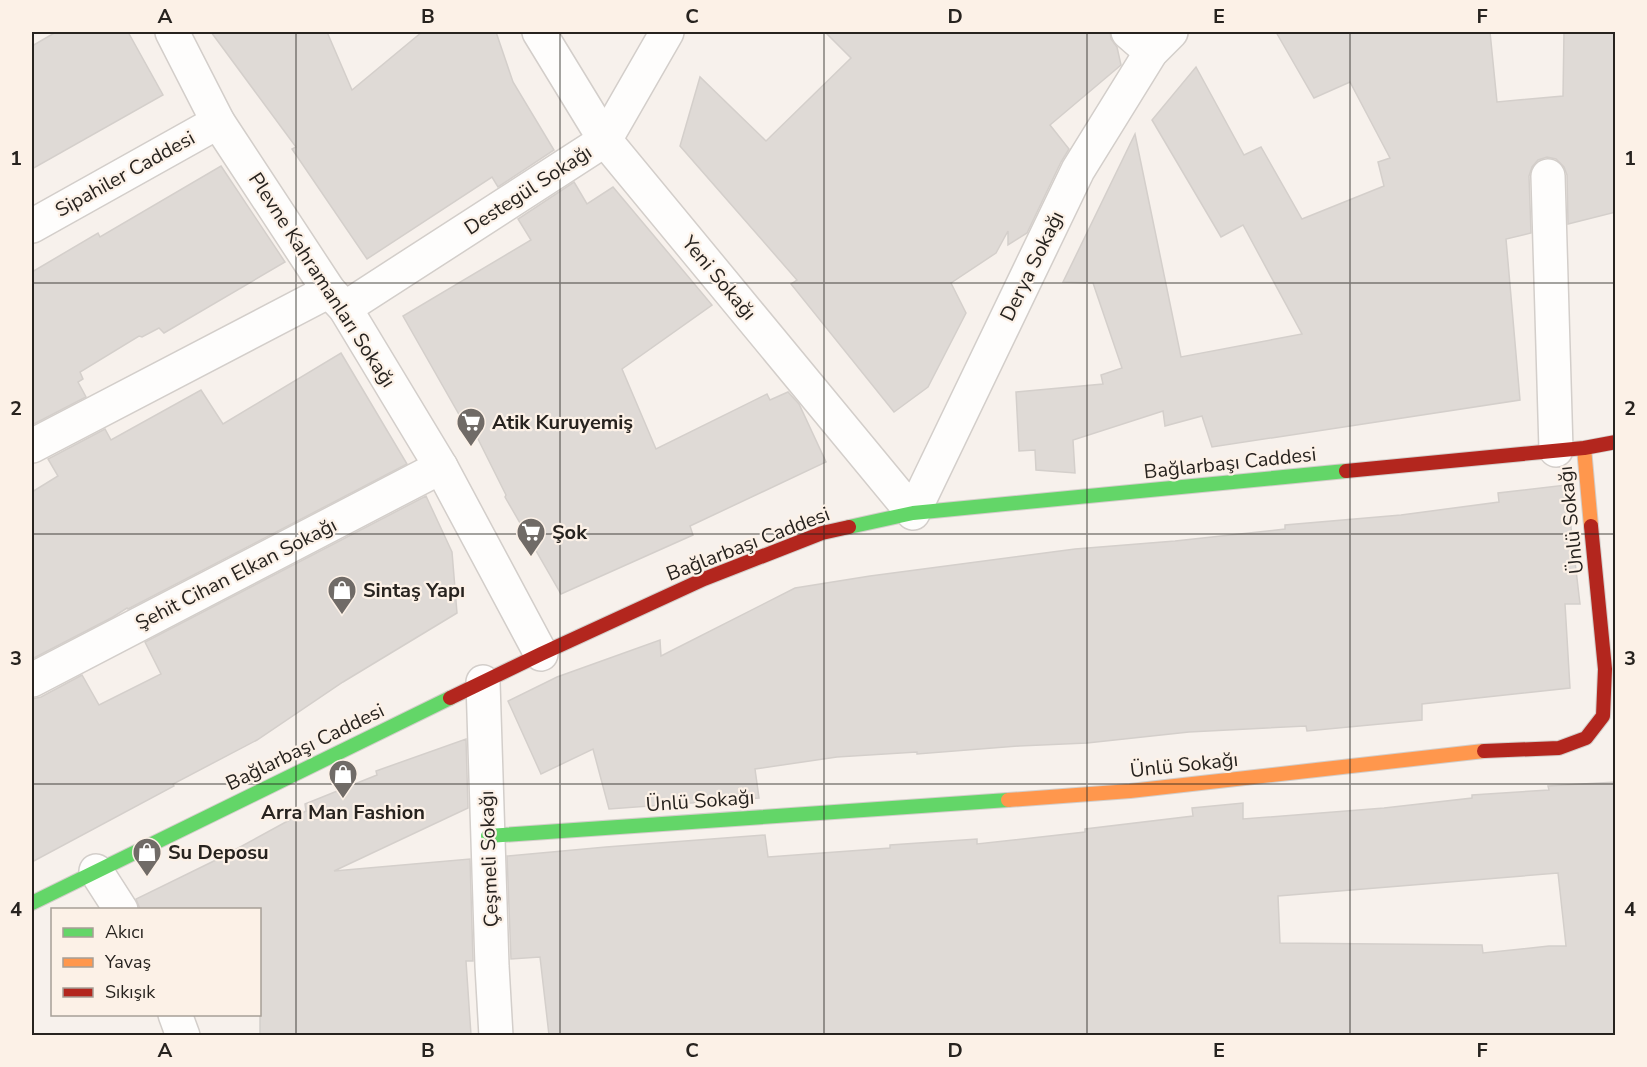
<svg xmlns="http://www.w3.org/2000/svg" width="1647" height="1067" font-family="'Nunito Sans',sans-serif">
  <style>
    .building { fill: #dfdad6; stroke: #d4cfcb; stroke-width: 1.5; fill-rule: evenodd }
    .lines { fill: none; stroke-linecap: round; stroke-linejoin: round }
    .street-casing { stroke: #d3ceca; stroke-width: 36 }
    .fast-casing { stroke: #d3ceca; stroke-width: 16 }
    .slow-casing { stroke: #d3ceca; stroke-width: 16 }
    .jam-casing { stroke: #d3ceca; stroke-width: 16 }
    .street { stroke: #fefdfc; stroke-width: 33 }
    .fast { stroke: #63d668; stroke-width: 14 }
    .slow { stroke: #ff974d; stroke-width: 14 }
    .jam { stroke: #b3261e; stroke-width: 14 }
    .grid { fill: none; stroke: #27231f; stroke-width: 1.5; stroke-opacity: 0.55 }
    .labels { text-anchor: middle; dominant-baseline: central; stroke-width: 4.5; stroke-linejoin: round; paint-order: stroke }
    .street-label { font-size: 20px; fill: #27231f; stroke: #fcf1e7 }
    .poi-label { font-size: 20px; font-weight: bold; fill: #27231f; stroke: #fcf1e7; text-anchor: start }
    .neatline { fill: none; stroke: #27231f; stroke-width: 2 }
    .grid-label { font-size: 20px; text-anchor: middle; font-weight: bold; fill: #27231f }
  </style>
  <rect width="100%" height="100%" fill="#f7f1ec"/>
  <g class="building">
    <path d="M56,32H128L163,95L32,169V46Z"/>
    <path d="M211,32H327L352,90L422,32H496L513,82L554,150L498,187L492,177L367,259L292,149L296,147Z"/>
    <path d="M825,32H1110L1111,39L1117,47L1121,65L1050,125L1069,149L1061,162L1027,233L1008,245V231L996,253L951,283L966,313L928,387L894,412L791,284L797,280L680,146L700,77L766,141L851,58Z"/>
    <path d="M1276,32H1490L1497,102L1563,96L1564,32H1616V212L1568,224L1567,175L1564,167L1556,159L1547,157L1538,160L1532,167L1529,176L1531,233L1506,239L1520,400L1212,447L1202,416L1165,426L1163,411L1073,440L1075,473L1036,470L1035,450L1019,451L1016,392L1103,384L1101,375L1122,368L1093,283L1063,282L1135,134L1181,357L1302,334L1243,225L1221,237L1152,120L1196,67L1244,155L1261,147L1302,219L1384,186L1378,162L1390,158L1350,82L1314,98Z"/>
    <path d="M221,166L285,262L164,333L159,328L142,337L139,336L80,372L83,379L78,382L86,397L32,425V272L98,233L100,237Z"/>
    <path d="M574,182L587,204L613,187L712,305L622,369L656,449L767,394L770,400L788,392L799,404L826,462L690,526L693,535L561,594L505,497L506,495L477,437L473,439L403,316L531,240L518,219Z"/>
    <path d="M341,353L407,464L128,609L127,608L113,617L32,659V492L58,476L48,459L105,429L111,440L201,390L223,424Z"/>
    <path d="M1566,485L1580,604H1565L1570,688L1422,704V720L1307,731L1306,726L1189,732L1087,743L1019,746L917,754V752L837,757L755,769L759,798L609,809L593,749L541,774L508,701L557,677L660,640L661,656L795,588L870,576L1075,549L1175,541L1285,529V525L1401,515L1499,502L1498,493Z"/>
    <path d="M426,496L452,552L457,613L343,682L257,740L173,784L174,786L32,862V699L41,697L82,675L99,705L161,674L145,642Z"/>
    <path d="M466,739L468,808L334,871L470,859L473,961H466L471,1035H260V909H140L136,899L220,858L306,811L305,804L377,775L376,771Z"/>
    <path d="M1616,782V1035H549L540,957L511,959L507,856L606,847L765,835L768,857L890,848V845L977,839V844L1085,832V829L1193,816L1192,808L1243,803V819L1384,808L1472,798V795L1549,790L1548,786ZM1558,873L1566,946H1549L1483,953L1482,945L1280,943L1278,896Z"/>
  </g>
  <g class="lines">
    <g class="street-casing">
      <g id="street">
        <path d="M172,32L218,122L329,291L345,308L441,467L541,654"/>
        <path d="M539,32L605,140L913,513L1078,170L1151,52L1171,32"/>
        <path d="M1128,32L1151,52"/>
        <path d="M1548,176L1556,450"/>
        <path d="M32,226L218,122"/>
        <path d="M345,308L605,140L667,32"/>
        <path d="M32,446L329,291"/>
        <path d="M32,680L441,467"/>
        <path d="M483,682L492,966L496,1036"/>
        <path d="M96,871L121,910"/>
        <path d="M175,1014L183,1036"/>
      </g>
    </g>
    <g class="fast-casing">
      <g id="fast">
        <path d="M849,527L913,513L1346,471"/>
        <path d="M488,836L1008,800"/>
        <path d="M32,903L450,698"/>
      </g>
    </g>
    <g class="slow-casing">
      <g id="slow">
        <path d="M1584,448L1591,526"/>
        <path d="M1008,800L1130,791L1484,751"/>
      </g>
    </g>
    <g class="jam-casing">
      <g id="jam">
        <path d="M1346,471L1584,448L1616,442"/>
        <path d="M450,698L541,654L704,579L822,533L849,527"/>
        <path d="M1484,751L1559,748L1586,738L1603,716L1605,669L1591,526"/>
      </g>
    </g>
    <use href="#street" class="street"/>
    <use href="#fast" class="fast"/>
    <use href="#slow" class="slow"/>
    <use href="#jam" class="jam"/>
  </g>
  <path class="grid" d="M296,32V1036M560,32V1036M824,32V1036M1087,32V1036M1350,32V1036M32,283H1616M32,534H1616M32,784H1616"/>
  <defs>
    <g id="supermarket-pin" transform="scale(1.5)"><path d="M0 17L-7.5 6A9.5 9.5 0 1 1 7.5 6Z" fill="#706b67" stroke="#fcf1e7"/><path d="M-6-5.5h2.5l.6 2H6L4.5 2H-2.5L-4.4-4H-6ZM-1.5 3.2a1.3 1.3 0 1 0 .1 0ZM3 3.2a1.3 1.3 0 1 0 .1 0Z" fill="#fff"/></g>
    <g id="shop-pin" transform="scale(1.5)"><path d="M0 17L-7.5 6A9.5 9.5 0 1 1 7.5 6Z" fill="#706b67" stroke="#fcf1e7"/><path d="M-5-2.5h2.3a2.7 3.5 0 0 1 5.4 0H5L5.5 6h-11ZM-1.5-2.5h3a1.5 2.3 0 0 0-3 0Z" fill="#fff"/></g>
  </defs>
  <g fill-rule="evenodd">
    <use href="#supermarket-pin" x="471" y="422"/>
    <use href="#supermarket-pin" x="531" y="532"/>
    <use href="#shop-pin" x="342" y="590"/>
    <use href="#shop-pin" x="343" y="774"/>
    <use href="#shop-pin" x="147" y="852"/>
  </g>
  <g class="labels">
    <g class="street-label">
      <text transform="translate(125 174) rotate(-29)">Sipahiler Caddesi</text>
      <text transform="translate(528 190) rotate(-33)">Destegül Sokağı</text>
      <text transform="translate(1032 266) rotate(-64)">Derya Sokağı</text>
      <text transform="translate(719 278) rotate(50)">Yeni Sokağı</text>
      <text transform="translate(322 280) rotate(57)">Plevne Kahramanları Sokağı</text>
      <text transform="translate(1230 463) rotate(-6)">Bağlarbaşı Caddesi</text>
      <text transform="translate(1571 520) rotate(-96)">Ünlü Sokağı</text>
      <text transform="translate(748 544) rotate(-21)">Bağlarbaşı Caddesi</text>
      <text transform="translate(236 574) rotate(-27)">Şehit Cihan Elkan Sokağı</text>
      <text transform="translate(305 747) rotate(-26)">Bağlarbaşı Caddesi</text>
      <text transform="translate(1184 765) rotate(-6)">Ünlü Sokağı</text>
      <text transform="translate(700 801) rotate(-4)">Ünlü Sokağı</text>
      <text transform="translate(489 859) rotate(-92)">Çeşmeli Sokağı</text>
    </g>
    <g class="poi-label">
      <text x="492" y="422">Atik Kuruyemiş</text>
      <text x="552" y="532">Şok</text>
      <text x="363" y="590">Sintaş Yapı</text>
      <text x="343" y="812" text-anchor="middle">Arra Man Fashion</text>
      <text x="168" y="852">Su Deposu</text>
    </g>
  </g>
  <rect width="1647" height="1067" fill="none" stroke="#fcf1e7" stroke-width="66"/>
  <rect x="51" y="908" width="210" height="108" fill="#fcf1e7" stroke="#a79f97" stroke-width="1.5"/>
  <rect x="63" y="928" width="30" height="9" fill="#63d668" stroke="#a79f97" stroke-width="1.5"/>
  <text x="105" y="938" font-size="18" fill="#27231f">Akıcı</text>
  <rect x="63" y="958" width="30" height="9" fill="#ff974d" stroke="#a79f97" stroke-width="1.5"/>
  <text x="105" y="968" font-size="18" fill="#27231f">Yavaş</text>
  <rect x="63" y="988" width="30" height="9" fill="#b3261e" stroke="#a79f97" stroke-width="1.5"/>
  <text x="105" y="998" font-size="18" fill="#27231f">Sıkışık</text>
  <rect x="33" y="33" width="1581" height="1001" class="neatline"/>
  <g class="grid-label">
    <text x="165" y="23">A</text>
    <text x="428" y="23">B</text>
    <text x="692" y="23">C</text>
    <text x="955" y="23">D</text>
    <text x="1219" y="23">E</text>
    <text x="1482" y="23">F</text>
    <text x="16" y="165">1</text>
    <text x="1630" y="165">1</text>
    <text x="16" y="415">2</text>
    <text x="1630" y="415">2</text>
    <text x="16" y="665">3</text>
    <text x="1630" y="665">3</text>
    <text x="16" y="916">4</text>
    <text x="1630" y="916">4</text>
    <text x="165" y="1057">A</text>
    <text x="428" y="1057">B</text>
    <text x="692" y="1057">C</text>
    <text x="955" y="1057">D</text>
    <text x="1219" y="1057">E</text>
    <text x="1482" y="1057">F</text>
  </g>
</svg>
